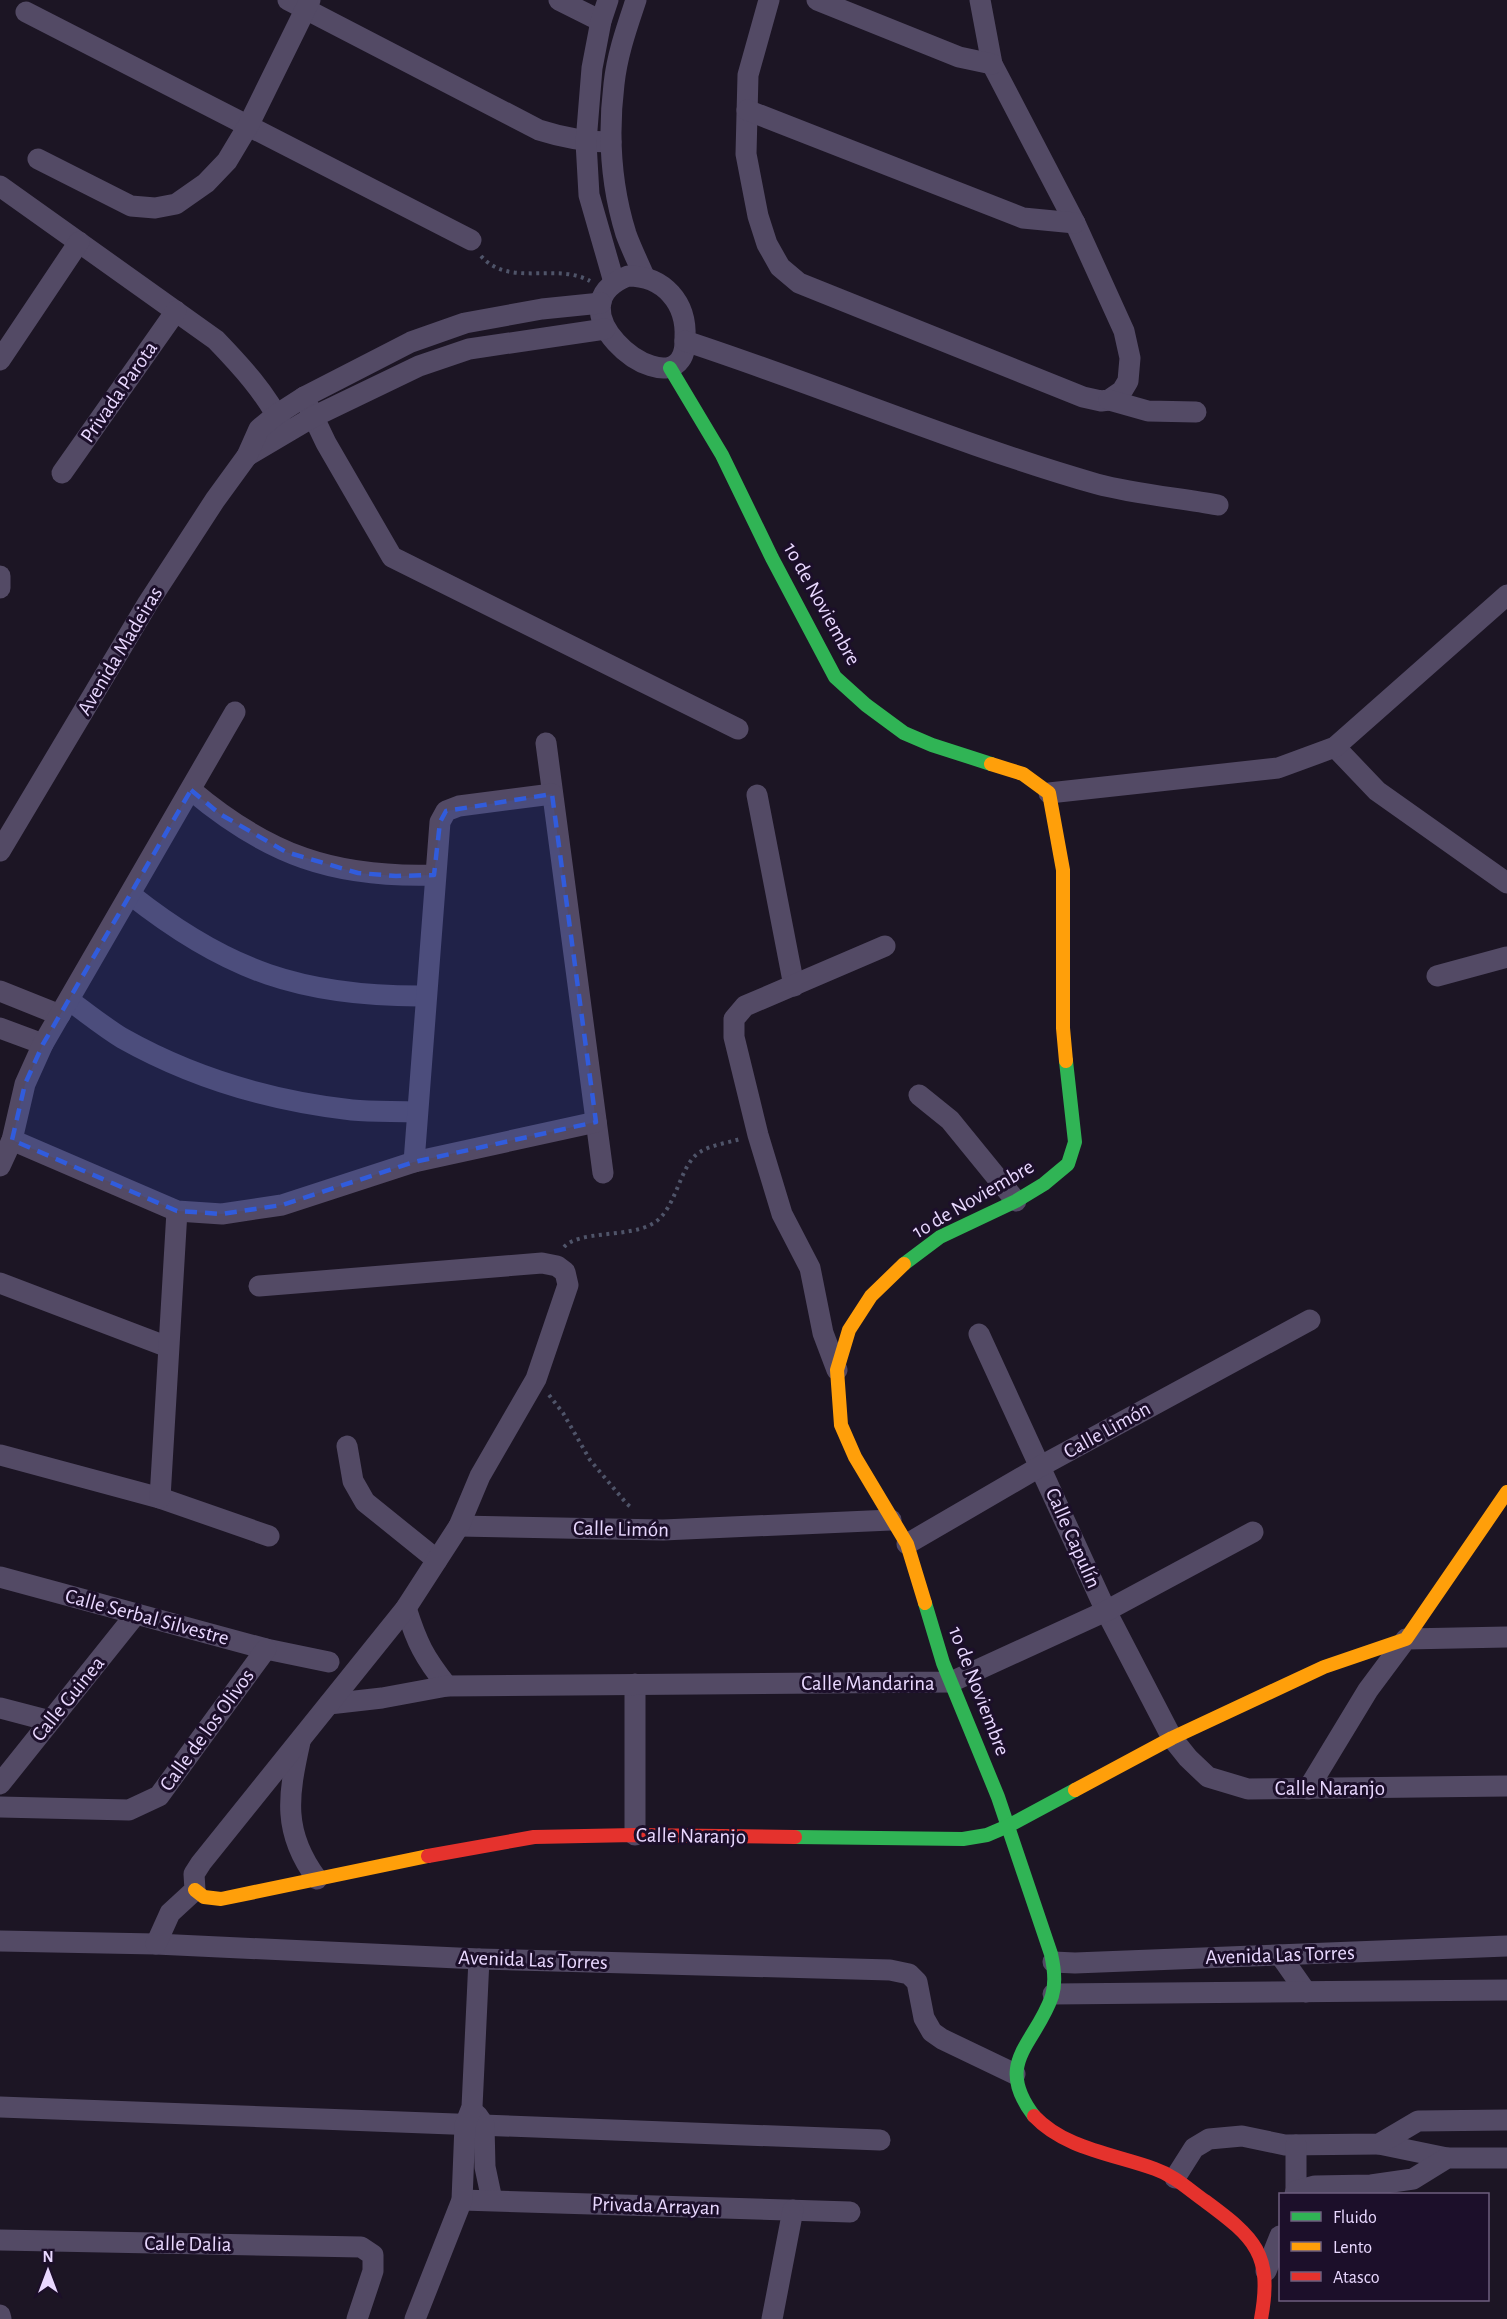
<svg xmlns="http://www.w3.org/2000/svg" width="1507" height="2319" font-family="'Alegreya Sans',sans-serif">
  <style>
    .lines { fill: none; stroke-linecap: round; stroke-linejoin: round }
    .path { stroke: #4f5469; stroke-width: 4; stroke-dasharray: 3 4.5; stroke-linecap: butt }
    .street { stroke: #534a65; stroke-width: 21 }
    .fast { stroke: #30b455; stroke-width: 14 }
    .slow { stroke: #ff9f0a; stroke-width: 14 }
    .jam { stroke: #e5322d; stroke-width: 14 }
    .marked { fill: #315cdc; fill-opacity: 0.2; stroke: #315cdc; stroke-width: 4.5; stroke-dasharray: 12 8; stroke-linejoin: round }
    .labels { text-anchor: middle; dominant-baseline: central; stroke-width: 6; stroke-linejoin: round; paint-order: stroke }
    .street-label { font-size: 21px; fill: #e9d8ff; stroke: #1c0f2a }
  </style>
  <rect width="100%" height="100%" fill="#1c1524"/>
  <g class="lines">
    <g class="path">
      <path d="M481,256C509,288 556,262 590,281"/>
      <path d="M564,1247C580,1230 627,1238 652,1224C677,1211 679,1164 700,1152C711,1145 727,1143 740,1139"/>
      <path d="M549,1395L563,1413L590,1460L627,1504L633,1509"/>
    </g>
    <g class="street">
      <path d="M288,0L539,130C564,138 586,142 611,142"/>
      <path d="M559,0L601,21"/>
      <path d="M608,0L601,21L592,68L586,142L589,195L614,282"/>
      <path d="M636,0C627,27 617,55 614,84C608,133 611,186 626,234C631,248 638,262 644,276"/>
      <path d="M769,0L748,75L746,154L758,216L767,244L780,267L799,283L1083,397L1101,401L1109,400L1122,391L1128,381L1130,358L1124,331L1075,223L992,64L980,0"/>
      <path d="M817,0L959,57L992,64"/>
      <path d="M26,12L471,240"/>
      <path d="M747,110L1023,218L1075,223"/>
      <path d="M38,159L131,206L155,208L176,204L206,183L227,161L248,126L310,0"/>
      <path d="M0,186L216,340C241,366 266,393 282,426"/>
      <path d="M628,276C664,276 687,303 685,338C685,346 685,353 680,360C656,395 551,306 628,276Z"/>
      <path d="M685,341C823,386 957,444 1097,484C1134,494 1180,498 1218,505"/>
      <path d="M0,360L79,242"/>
      <path d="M304,397L326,443L392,557L738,729"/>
      <path d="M1109,400L1148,411L1196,412"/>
      <path d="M247,456L313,417L419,366L469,349L605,329"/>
      <path d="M62,473L176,311"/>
      <path d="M0,576V588"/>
      <path d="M546,743L603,1173"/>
      <path d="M1335,747L1377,791L1507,883"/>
      <path d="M191,790C268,855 334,878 434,875"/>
      <path d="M1049,793L1278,768L1335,747L1507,595"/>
      <path d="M757,795L794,986"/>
      <path d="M0,851L148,603L215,500L247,456L259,429L276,415L304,397L411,342L465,323L542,309L601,303"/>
      <path d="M131,895C227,971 303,997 425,996"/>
      <path d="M1437,976L1507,957"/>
      <path d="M0,991L60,1015"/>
      <path d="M70,1001C87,1013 104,1027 122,1038C193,1078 272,1101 352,1110C373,1112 395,1111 417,1112"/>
      <path d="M0,1028L43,1044"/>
      <path d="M919,1095L950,1120L1016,1201"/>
      <path d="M12,1140L177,1211L222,1214L282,1205L414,1162L596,1122"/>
      <path d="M414,1162L440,822L446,811L459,806L552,794"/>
      <path d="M0,1166L12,1140L25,1084L43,1044L235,712"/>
      <path d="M0,1283L168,1347"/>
      <path d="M979,1334L1106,1611L1172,1738L1188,1758L1208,1777L1248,1789L1507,1786"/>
      <path d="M837,1370L823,1333L810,1268L782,1214L758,1135L734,1037V1019L745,1006L885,946"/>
      <path d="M347,1446L353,1481L365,1502L437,1560"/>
      <path d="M0,1455L160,1498L269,1536"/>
      <path d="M160,1498L177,1211"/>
      <path d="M459,1526L663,1530L891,1520"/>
      <path d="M907,1544L1041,1466L1310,1320"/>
      <path d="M0,1577L266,1649L329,1662"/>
      <path d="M406,1608C417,1643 424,1657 447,1686"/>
      <path d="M635,1684V1835"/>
      <path d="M329,1704L382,1698L447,1686L951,1682L1106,1611L1253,1532"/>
      <path d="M0,1708L50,1721"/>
      <path d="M300,1742C288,1796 282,1832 317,1879"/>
      <path d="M0,1784L136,1614"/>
      <path d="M1308,1789L1368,1690L1406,1639L1507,1637"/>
      <path d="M0,1807L129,1810L159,1796L266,1649"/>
      <path d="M0,1941L156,1944L479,1959L890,1970L909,1974L917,1982L924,2018L932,2032L942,2039L1015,2074"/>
      <path d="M156,1944L170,1913L195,1890L194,1874L201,1863L406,1608L459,1526L480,1476L536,1379L568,1285L565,1272L557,1266L542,1263L259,1286"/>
      <path d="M1280,1955L1306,1992"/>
      <path d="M1053,1962L1075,1963L1507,1946"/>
      <path d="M1053,1994L1507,1990"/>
      <path d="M0,2107L880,2140"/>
      <path d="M477,2115L484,2125L485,2167L492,2200"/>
      <path d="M1379,2144L1447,2158"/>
      <path d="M1175,2178L1194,2148L1209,2139L1242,2136L1285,2145L1379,2144L1418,2121L1507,2120"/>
      <path d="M1296,2191V2145"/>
      <path d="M1295,2194L1296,2191L1315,2186L1371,2185L1413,2179L1447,2158H1507"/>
      <path d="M462,2200L850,2212"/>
      <path d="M0,2240L361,2247L373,2255V2271L357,2319"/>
      <path d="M1266,2271L1280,2236"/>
      <path d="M0,2315L1,2319"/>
      <path d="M415,2319L462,2200L465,2125L472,2107L479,1959"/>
      <path d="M772,2319L793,2210"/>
    </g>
    <g class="fast">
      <path d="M670,368L722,455L772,558L835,677L866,705L904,733L932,745L991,764"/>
      <path d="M904,1264L940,1237L1016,1201L1044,1184L1068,1164L1075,1142L1066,1061"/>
      <path d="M925,1603L943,1663L998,1797L1051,1954C1054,1967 1056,1983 1052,1996C1035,2045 993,2062 1034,2116"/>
      <path d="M795,1837L963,1839L987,1835L1008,1826L1075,1790"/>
    </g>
    <g class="slow">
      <path d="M991,764L1023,774L1049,793L1063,870V1028L1066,1061"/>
      <path d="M904,1264L871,1296L849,1330L837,1370L841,1425L855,1457L907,1544L925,1603"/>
      <path d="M1075,1790L1172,1738L1324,1667L1406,1639L1507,1492"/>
      <path d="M195,1890L204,1897L221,1899L428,1856"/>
    </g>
    <g class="jam">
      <path d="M428,1856L534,1837L635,1835L795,1837"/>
      <path d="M1034,2116C1065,2149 1114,2154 1155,2169C1175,2176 1188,2189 1205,2201C1255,2238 1273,2254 1261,2319"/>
    </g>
  </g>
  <path class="marked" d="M191,790L220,814L286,852L358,873L396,876L434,875L440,822L446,811L552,794L596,1122L414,1162L282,1205L222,1214L177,1211L12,1140L25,1084L43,1044Z"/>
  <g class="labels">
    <g class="street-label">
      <text transform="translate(119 392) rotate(-55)">Privada Parota</text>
      <text transform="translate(822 604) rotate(61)">1o de Noviembre</text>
      <text transform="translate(120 651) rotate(-59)">Avenida Madeiras</text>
      <text transform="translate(973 1199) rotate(-30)">1o de Noviembre</text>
      <text transform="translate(1107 1430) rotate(-29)">Calle Limón</text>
      <text transform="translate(621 1529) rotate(1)">Calle Limón</text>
      <text transform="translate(1073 1538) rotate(66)">Calle Capulín</text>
      <text transform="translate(147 1617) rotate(15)">Calle Serbal Silvestre</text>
      <text x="868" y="1683">Calle Mandarina</text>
      <text transform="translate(979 1691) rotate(69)">1o de Noviembre</text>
      <text transform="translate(68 1699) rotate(-51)">Calle Guinea</text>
      <text transform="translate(207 1730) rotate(-54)">Calle de los Olivos</text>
      <text x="1330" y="1788">Calle Naranjo</text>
      <text transform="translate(691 1836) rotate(1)">Calle Naranjo</text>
      <text transform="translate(1280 1955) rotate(-2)">Avenida Las Torres</text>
      <text transform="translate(533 1960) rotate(2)">Avenida Las Torres</text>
      <text transform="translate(656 2206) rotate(2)">Privada Arrayan</text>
      <text transform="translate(188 2244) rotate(1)">Calle Dalia</text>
    </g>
  </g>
  <rect x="1279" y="2193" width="210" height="108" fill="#1c0f2a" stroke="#6e5f7f" stroke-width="1.5"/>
  <rect x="1291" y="2212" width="30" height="9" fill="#30b455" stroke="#6e5f7f" stroke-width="1.5"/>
  <text x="1333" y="2223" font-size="18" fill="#e9d8ff">Fluido</text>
  <rect x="1291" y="2242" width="30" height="9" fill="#ff9f0a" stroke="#6e5f7f" stroke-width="1.5"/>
  <text x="1333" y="2253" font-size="18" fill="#e9d8ff">Lento</text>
  <rect x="1291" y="2272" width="30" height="9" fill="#e5322d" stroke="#6e5f7f" stroke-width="1.5"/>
  <text x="1333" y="2283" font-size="18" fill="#e9d8ff">Atasco</text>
  <g transform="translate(48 2271)" stroke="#1c0f2a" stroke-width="4.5" paint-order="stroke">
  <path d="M0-4.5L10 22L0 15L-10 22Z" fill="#e9d8ff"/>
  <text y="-9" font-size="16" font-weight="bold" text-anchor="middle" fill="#e9d8ff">N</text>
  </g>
</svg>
